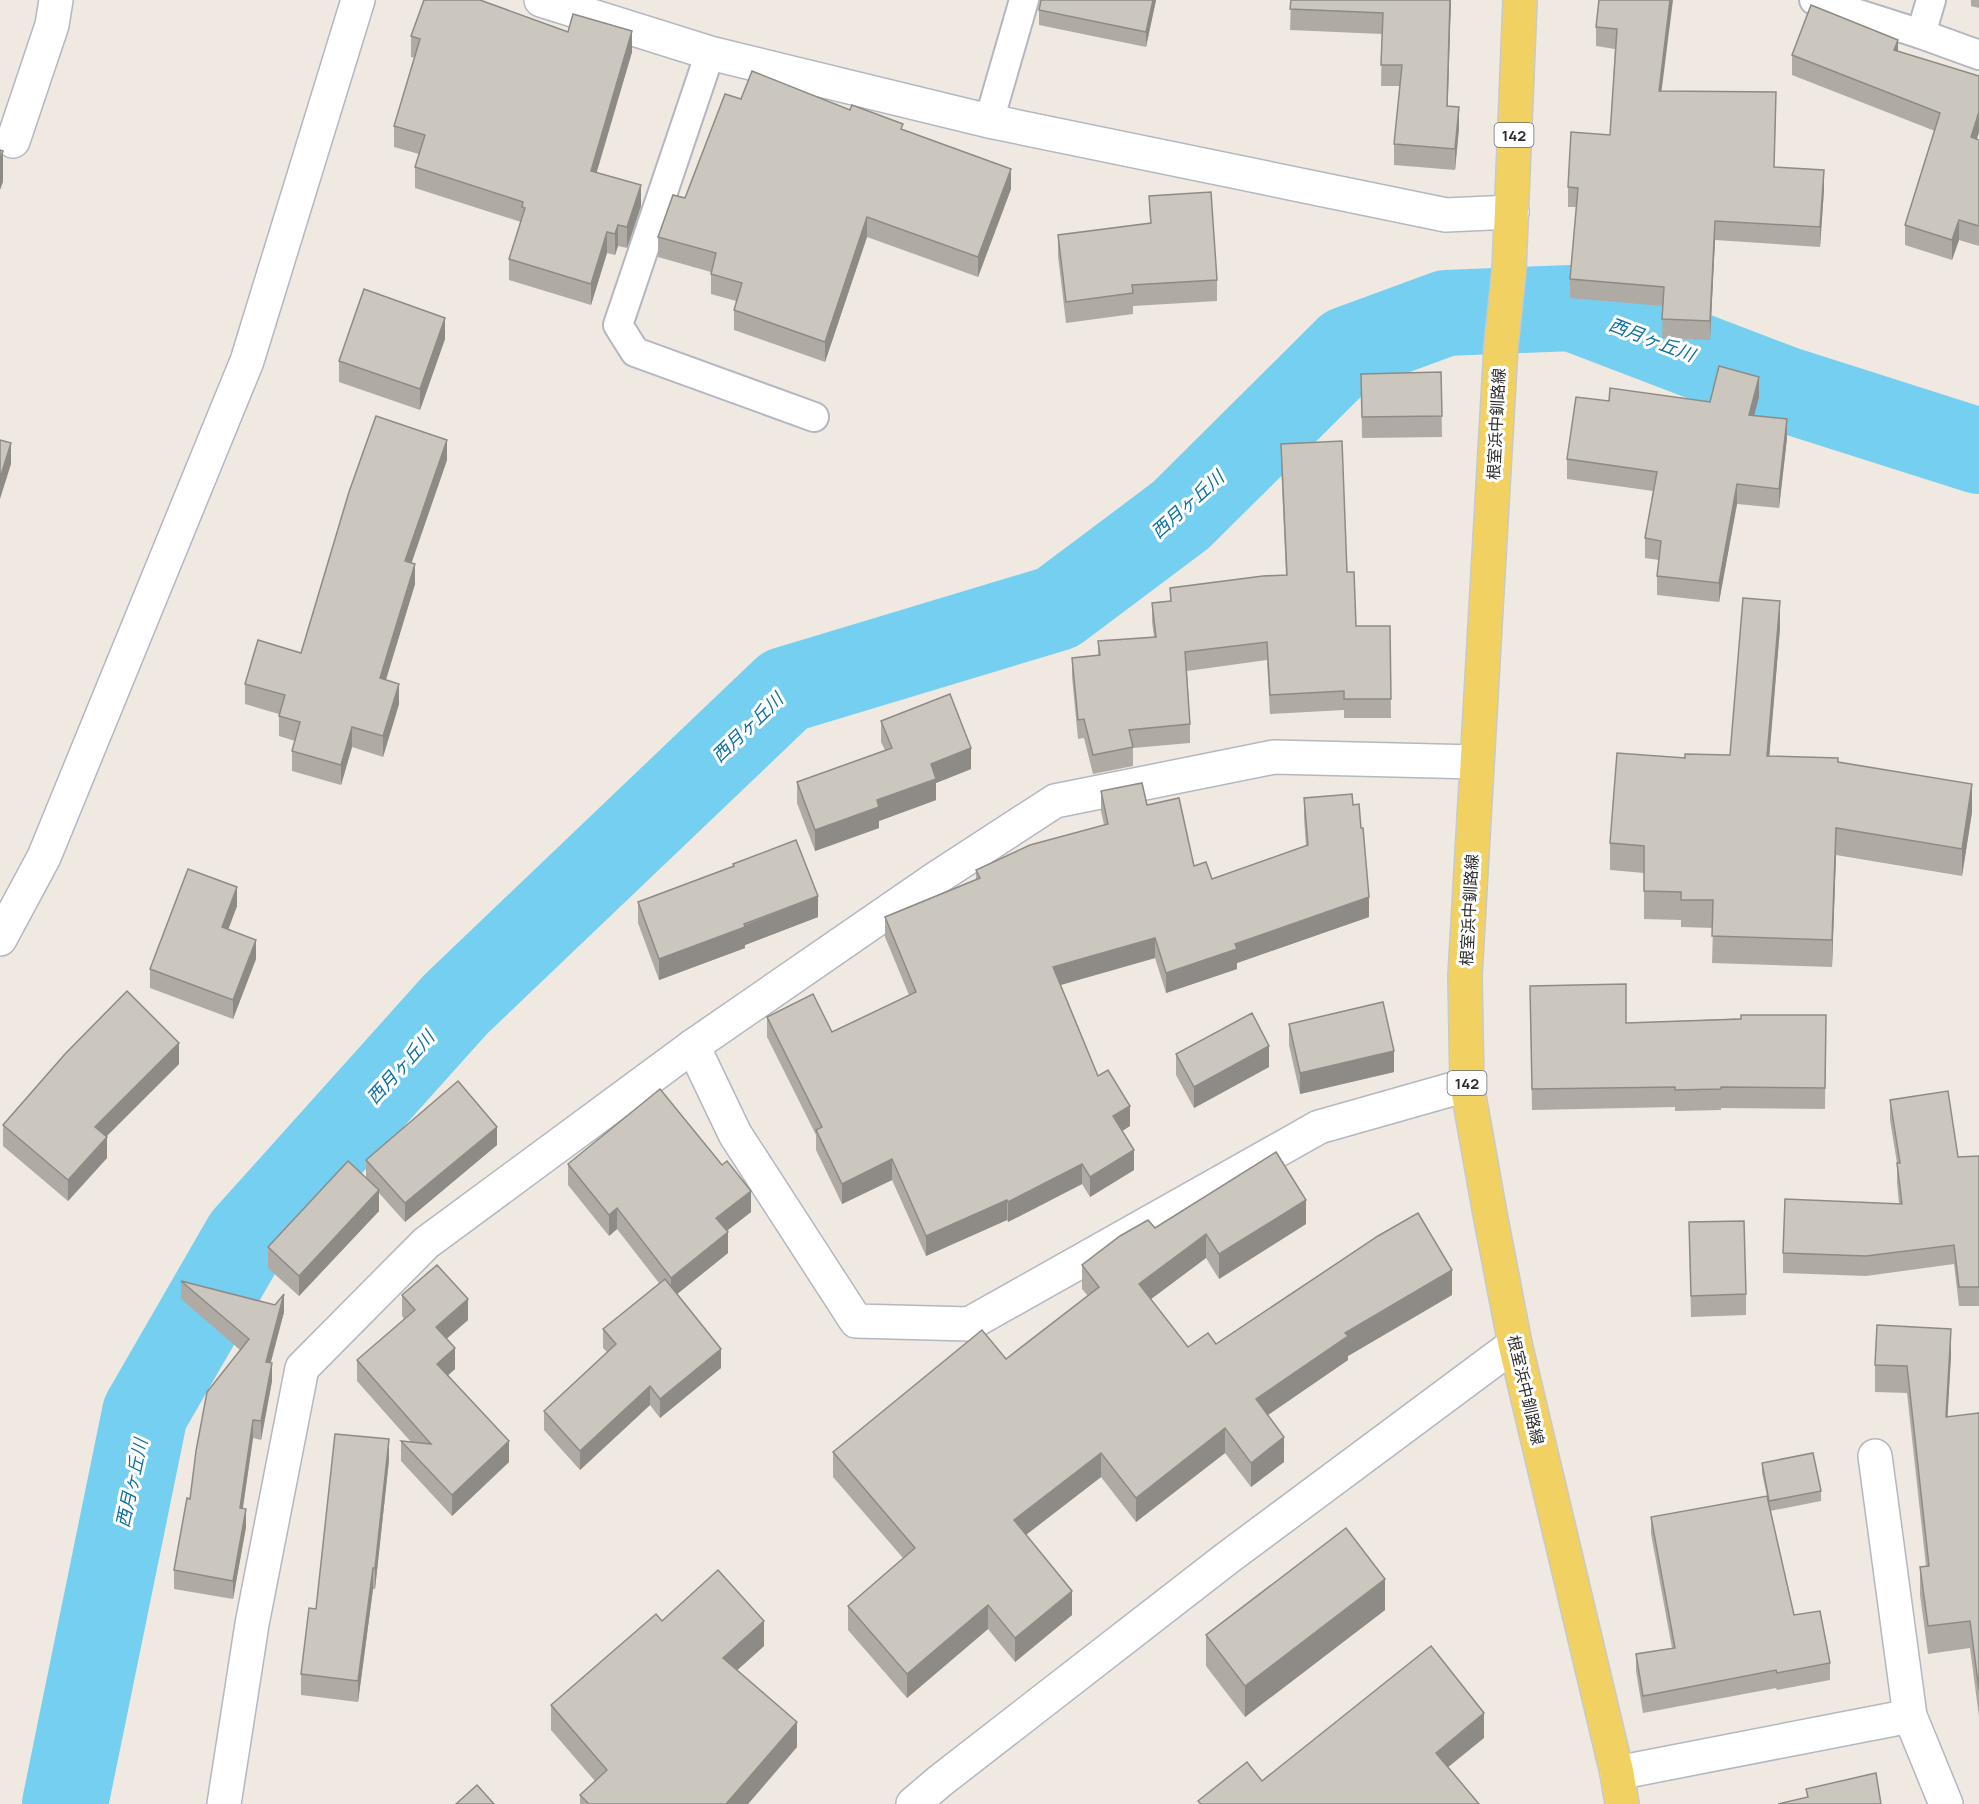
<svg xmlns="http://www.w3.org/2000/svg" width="1979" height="1804" font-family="Manrope,'Noto Sans JP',sans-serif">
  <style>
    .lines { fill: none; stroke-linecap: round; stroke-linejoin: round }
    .river { stroke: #75cff0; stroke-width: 86 }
    .lane-casing { stroke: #b4b7c1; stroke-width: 32 }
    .street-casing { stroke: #b4b7c1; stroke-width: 36 }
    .primary-casing { stroke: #c9c9c9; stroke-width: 36 }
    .lane { stroke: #fff; stroke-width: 28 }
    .street { stroke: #fff; stroke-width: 33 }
    .primary { stroke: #f2d163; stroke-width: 33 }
    .wall { fill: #afaba4 }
    .shaded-wall { fill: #8e8b86 }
    .building { fill: #cbc7bf; stroke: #8e8b86; stroke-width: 1.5 }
    .labels { text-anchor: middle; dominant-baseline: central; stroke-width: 6; stroke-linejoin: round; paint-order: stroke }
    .shield { fill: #fff; stroke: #6d6d6d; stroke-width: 1.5 }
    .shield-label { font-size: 15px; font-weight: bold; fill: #2e2e2e }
    .street-label { font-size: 16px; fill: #2e2e2e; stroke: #fff }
    .water-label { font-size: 18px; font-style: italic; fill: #0d6fa3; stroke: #fff }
  </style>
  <rect width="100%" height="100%" fill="#efe9e1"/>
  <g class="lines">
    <path class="river" d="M65,1804L145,1413L246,1238L456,1004L785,690L1057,608L1181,515L1348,349L1446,313L1572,308L1784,389L1979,451"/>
    <g class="lane-casing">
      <g id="lane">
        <path d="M1814,0L1921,34L1979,55"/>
        <path d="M1921,34L1931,0"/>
        <path d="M710,53L618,325L635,352L814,417"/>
        <path d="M989,121L1024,0"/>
      </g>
    </g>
    <g class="street-casing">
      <g id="street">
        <path d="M541,0L710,53L989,121L1446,215L1512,212"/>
        <path d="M13,141L52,25L56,0"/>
        <path d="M0,939L44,857L247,361L358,0"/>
        <path d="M693,1046L735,1134L856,1321L969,1324L1319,1127L1467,1085"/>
        <path d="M1875,1456L1910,1716L1946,1804"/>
        <path d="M1617,1773L1910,1716"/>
        <path d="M224,1804L252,1624L302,1368L426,1243L693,1046L935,879L1055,801L1274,757L1476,762"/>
        <path d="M913,1804L940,1781L1226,1559L1515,1344"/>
      </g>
    </g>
    <g class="primary-casing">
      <path id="primary" d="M1520,0L1509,271L1501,346L1465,976L1467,1085L1490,1214L1515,1344L1617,1773L1622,1804"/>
    </g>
    <use href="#lane" class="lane"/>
    <use href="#street" class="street"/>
    <use href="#primary" class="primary"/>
  </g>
  <g class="wall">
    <path d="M1041,0H1156L1146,47L1039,25V10Z"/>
    <path d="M1291,0H1451L1447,106L1459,128L1455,170L1394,165V144L1400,86H1381L1382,34L1290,30Z"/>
    <path d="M1599,0L1661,91L1776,112L1774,167L1824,190L1820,247L1715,240L1710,340L1662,338L1663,306L1570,298V279L1577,207H1568V187L1610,135L1615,49L1596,46V27Z"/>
    <path d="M1971,0H1979V8L1971,6Z"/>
    <path d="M568,32L632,52L596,172L641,206L627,248L618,246L615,255L607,253L591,305L509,280V259L521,222L415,188V167L419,154L394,147V126L415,58L411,57V36Z"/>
    <path d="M1898,51L1979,132L1977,139L1979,140V246L1959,240L1952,260L1905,245V225L1935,131L1792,75V55Z"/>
    <path d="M741,99L850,110L1011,189L978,277L867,237L825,362L734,330V310L736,301L711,294V272L658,257V237L685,198Z"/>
    <path d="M1149,196L1217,280V301L1133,306V314L1066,323L1058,256V235L1150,223Z"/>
    <path d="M445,339L420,410L339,382V361Z"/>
    <path d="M1441,372L1442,437L1362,438L1361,374Z"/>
    <path d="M1759,397L1754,416L1787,438L1779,508L1737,504L1719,602L1657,595V576L1659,560L1645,558V538L1653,491L1567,479V459L1609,401L1710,402Z"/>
    <path d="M1281,444L1347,572L1356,626H1390L1391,718H1344V710L1270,714L1267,660L1187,671L1190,724V743L1133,748V766L1093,774L1084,738L1078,739L1072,677V658L1098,655V641L1154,637L1152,622V603L1170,601V588L1286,575L1281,463Z"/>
    <path d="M447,460L412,562L415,584L386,680L399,704L383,757L352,747L341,785L292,771V751L295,741L279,736V714L245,704V684L301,653Z"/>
    <path d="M1780,628L1769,756L1838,762L1972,812L1962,876L1836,855L1832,967L1712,963L1713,928L1681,927V920L1644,919V873L1610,870V843L1685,758L1730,755Z"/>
    <path d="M881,721L971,769L936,783V800L879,821V828L815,851L797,803V782L885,750L881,742Z"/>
    <path d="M1101,791L1147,805L1194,866L1212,879L1306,846L1304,818V798L1353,805L1369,917L1237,963V969L1166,993L1155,958L1061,985L1098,1076L1130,1126L1122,1131L1134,1170L1090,1197L1082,1184L1008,1222L1007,1220L926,1256L892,1180L842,1204L816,1150V1135L767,1037V1017L832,1032L909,995L885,937V917L976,880V870L1104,825L1101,811Z"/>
    <path d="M733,864L818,917L745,945V948L659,980L638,923V902L733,867Z"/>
    <path d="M237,906L228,930L256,959L233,1019L150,988V969Z"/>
    <path d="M1530,986L1626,1023L1826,1015L1825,1109L1721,1108V1110L1675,1111V1107L1532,1110Z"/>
    <path d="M1289,1024L1394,1072L1300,1094L1289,1045Z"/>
    <path d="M1176,1054L1269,1067L1194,1108L1176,1075Z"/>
    <path d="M179,1064L106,1136L107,1158L68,1201L3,1146V1125Z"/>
    <path d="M1890,1100L1958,1157L1979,1156V1306H1959L1954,1264L1866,1276L1783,1273V1253L1899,1204L1897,1183V1163L1890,1120Z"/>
    <path d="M497,1145L405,1222L379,1193V1211L299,1296L268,1268V1247L366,1177V1160Z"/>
    <path d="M568,1164L722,1165L751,1212L727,1231L728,1253L677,1294L721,1368L660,1418L650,1405L580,1470L544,1430V1411L607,1352L603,1348V1329L659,1283L617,1229L609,1236L568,1185Z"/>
    <path d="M1689,1222L1746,1294V1315L1691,1317Z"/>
    <path d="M1306,1224L1219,1279L1206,1258L1151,1299L1188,1347L1216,1344L1452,1295L1348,1356V1360L1268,1415L1284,1462L1251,1487L1225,1453L1136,1522L1101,1477L1026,1535L1072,1615L1015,1662L988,1629L907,1698L848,1630V1606L903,1558L833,1477V1452L1006,1359L1088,1296L1082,1289V1265L1155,1228Z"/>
    <path d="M181,1281L284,1312L271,1362L272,1381L261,1440L253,1438L243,1508L246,1527L233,1599L174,1589V1570L190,1499L240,1350L181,1299Z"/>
    <path d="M402,1295L468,1320L446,1339L455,1369L448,1375L509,1462L452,1516L401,1461V1441L411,1442L357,1381V1360L404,1319L402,1316Z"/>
    <path d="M1951,1356L1947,1417L1979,1413V1717L1970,1648L1928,1654L1920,1595V1567L1926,1566L1907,1393L1875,1392V1365Z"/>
    <path d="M389,1460L375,1589H373L358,1702L301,1695V1674L316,1609Z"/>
    <path d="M1762,1463L1821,1491V1501L1770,1511L1794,1615L1830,1663V1680L1777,1690L1776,1688L1643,1713L1636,1671V1654L1672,1648L1651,1534V1517L1767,1496L1762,1473Z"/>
    <path d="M1385,1610L1245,1717L1206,1666V1635Z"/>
    <path d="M662,1621L764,1646L737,1670L797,1747L748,1804H580V1795L595,1781L551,1730V1705Z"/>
  </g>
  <g class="shaded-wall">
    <path d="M1153,0H1156L1146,47V32Z"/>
    <path d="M1450,0H1451L1447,127V106Z"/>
    <path d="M1670,0H1673L1659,111V91Z"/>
    <path d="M632,31V52L591,192V171Z"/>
    <path d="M1898,40V60L1894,50Z"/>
    <path d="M1459,107V128L1455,170V149Z"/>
    <path d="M1979,112V132L1971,157V137Z"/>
    <path d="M3,151V182L0,190V160Z"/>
    <path d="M1011,169V189L978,277V257Z"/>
    <path d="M1824,170V190L1820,247V227Z"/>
    <path d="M641,185V206L627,248V227Z"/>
    <path d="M867,217V237L825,362V342Z"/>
    <path d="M1959,220V240L1952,260V240Z"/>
    <path d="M1715,221V240L1710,340V321Z"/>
    <path d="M618,225V246L615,255V234Z"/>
    <path d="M607,232V253L591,305V284Z"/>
    <path d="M445,318V339L420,410V389Z"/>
    <path d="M1759,377V397L1749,435V415Z"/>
    <path d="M1787,419V438L1779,508V489Z"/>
    <path d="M447,440V460L405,581V561Z"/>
    <path d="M11,443V464L0,499V478Z"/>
    <path d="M1737,484V504L1719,602V583Z"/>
    <path d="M415,564V584L380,699V678Z"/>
    <path d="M1780,601V628L1767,784V756Z"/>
    <path d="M399,684V704L383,757V736Z"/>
    <path d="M352,727V747L341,785V765Z"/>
    <path d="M971,748V769L936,783V800L879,821V828L815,851V830L877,800L931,764Z"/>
    <path d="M1972,784V812L1962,876V849Z"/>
    <path d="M1836,828V855L1832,967V940Z"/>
    <path d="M237,887V906L222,946V927Z"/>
    <path d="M818,896V917L745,945V948L659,980V959Z"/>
    <path d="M1369,897V917L1237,963V969L1166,993V973L1235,944Z"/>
    <path d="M1155,938V958L1053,987V967Z"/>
    <path d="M256,940V959L233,1019V1000Z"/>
    <path d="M179,1043V1064L95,1148V1127Z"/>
    <path d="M1269,1046V1067L1194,1108V1087Z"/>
    <path d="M1394,1051V1072L1300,1094V1073Z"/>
    <path d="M1130,1106V1126L1113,1137V1116Z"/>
    <path d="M497,1127V1145L405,1222V1203Z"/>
    <path d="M107,1137V1158L68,1201V1180Z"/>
    <path d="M1134,1150V1170L1090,1197V1177Z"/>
    <path d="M892,1159V1180L842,1204V1184Z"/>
    <path d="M1082,1164V1184L1008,1222V1202Z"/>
    <path d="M379,1190V1211L299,1296V1276Z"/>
    <path d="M751,1191V1212L716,1239V1218Z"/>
    <path d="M1007,1200V1220L926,1256V1236Z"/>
    <path d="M1306,1200V1224L1219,1279V1254Z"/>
    <path d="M617,1208V1229L609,1236V1215Z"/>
    <path d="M728,1232V1253L671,1299V1278Z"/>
    <path d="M1206,1234V1258L1139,1308V1284Z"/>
    <path d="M1452,1270V1295L1348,1356V1360L1256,1423V1399L1345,1333Z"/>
    <path d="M284,1294V1312L266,1380V1362Z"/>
    <path d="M468,1299V1320L436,1348V1327Z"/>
    <path d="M1951,1329V1356L1946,1445V1417Z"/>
    <path d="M455,1348V1369L437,1385V1364Z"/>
    <path d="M721,1349V1368L660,1418V1399Z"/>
    <path d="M272,1363V1381L261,1440V1421Z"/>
    <path d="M650,1386V1405L580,1470V1451Z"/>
    <path d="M253,1420V1438L240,1526V1508Z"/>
    <path d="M1225,1428V1453L1136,1522V1498Z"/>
    <path d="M1284,1437V1462L1251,1487V1463Z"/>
    <path d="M389,1439V1460L375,1589V1568Z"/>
    <path d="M509,1441V1462L452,1516V1495Z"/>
    <path d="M1101,1453V1477L1014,1544V1520Z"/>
    <path d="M246,1509V1527L233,1599V1581Z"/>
    <path d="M373,1568V1589L358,1702V1681Z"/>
    <path d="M1385,1579V1610L1245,1717V1686Z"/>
    <path d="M1072,1591V1615L1015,1662V1638Z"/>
    <path d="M988,1605V1629L907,1698V1674Z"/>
    <path d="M764,1621V1646L723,1683V1658Z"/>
    <path d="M1484,1713V1738L1436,1777V1753Z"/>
    <path d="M797,1722V1747L748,1804H726Z"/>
  </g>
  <g class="building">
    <path d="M424,0H480L568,32L573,14L632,31L591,171L641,185L627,227L618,225L615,234L607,232L591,284L509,259L525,208L522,207L523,202L415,167L425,135L394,126L420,39L411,36Z"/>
    <path d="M1041,0H1153L1146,32L1039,10Z"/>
    <path d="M1291,0H1450L1447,106L1459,107L1455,149L1394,144L1402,65H1381L1383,13L1290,9Z"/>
    <path d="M1599,0H1670L1659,91L1776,92L1774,167L1824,170L1820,227L1715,221L1710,321L1662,319L1664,287L1570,279L1578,188L1568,187L1571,132L1610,135L1617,29L1596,27Z"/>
    <path d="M1811,5L1898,40L1894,50L1979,76V112L1971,137L1979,140V226L1959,220L1952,240L1905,225L1940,113L1792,55Z"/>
    <path d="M752,71L850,110L852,105L903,124L901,129L1011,169L978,257L867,217L825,342L734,310L742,283L711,274L716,253L658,237L673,195L685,198L725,94L741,99Z"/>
    <path d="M0,150L3,151L0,160Z"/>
    <path d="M1211,192L1217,280L1132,285L1133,293L1066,302L1058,235L1151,223L1149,196Z"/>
    <path d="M364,289L445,318L420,389L339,361Z"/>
    <path d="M1719,366L1759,377L1749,415L1787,419L1779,489L1737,484L1719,583L1657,576L1661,541L1645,538L1657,472L1567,459L1576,397L1609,401L1610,388L1710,402Z"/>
    <path d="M1441,372L1442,416L1362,417L1361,374Z"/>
    <path d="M376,416L447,440L405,561L415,564L380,678L399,684L383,736L352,727L341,765L292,751L300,722L279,716L285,695L245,684L258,640L301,653L349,492Z"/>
    <path d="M0,440L11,443L0,478Z"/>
    <path d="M1342,441L1347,572H1354L1356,626H1390L1391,699H1344V691L1270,695L1267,642L1185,652L1190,724L1129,730L1133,747L1093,755L1084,719L1078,720L1072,658L1100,655L1098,641L1156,637L1152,603L1171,601L1170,588L1263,576L1287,575L1281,444Z"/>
    <path d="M1743,598L1780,601L1767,756L1838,758V762L1972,784L1962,849L1836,828L1832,940L1712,936L1713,900H1681V892L1644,891V846L1610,843L1617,753L1685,758V754L1730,755Z"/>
    <path d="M950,694L971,748L931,764L936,779L877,800L879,807L815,830L797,782L892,748L881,721Z"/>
    <path d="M1142,783L1147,805L1179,798L1194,866L1206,862L1212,879L1308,845L1304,798L1352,794L1353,805L1359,804L1361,828H1363L1369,897L1235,944L1237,949L1166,973L1155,938L1053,967L1098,1076L1108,1070L1130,1106L1113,1116L1134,1150L1090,1177L1082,1164L1008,1202L1007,1200L926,1236L892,1159L842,1184L816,1130L822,1127L767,1017L813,994L832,1032L916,992L885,917L980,878L976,870L1030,845L1108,824L1101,791Z"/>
    <path d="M796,840L818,896L744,924L745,927L659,959L638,902L734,866L733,864Z"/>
    <path d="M188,869L237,887L222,927L256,940L233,1000L150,969Z"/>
    <path d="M1626,984V1023L1741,1019V1015H1826L1825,1088L1721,1087V1089L1675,1090V1087L1532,1089L1530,986Z"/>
    <path d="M127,991L179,1043L95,1127L107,1137L68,1180L3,1125L65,1054Z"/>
    <path d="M1383,1002L1394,1051L1300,1073L1289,1024Z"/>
    <path d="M1252,1013L1269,1046L1194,1087L1176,1054Z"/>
    <path d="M458,1081L497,1127L405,1203L366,1160Z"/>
    <path d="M660,1089L722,1165L727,1161L751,1191L716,1218L728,1232L671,1278L617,1208L609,1215L568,1164Z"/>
    <path d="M1948,1091L1958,1157L1979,1156V1287H1959L1954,1245L1866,1256L1783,1253L1785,1199L1902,1204L1897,1163H1900L1890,1100Z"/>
    <path d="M1276,1152L1306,1200L1219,1254L1206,1234L1139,1284L1188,1347L1208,1333L1216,1344L1378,1236L1418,1213L1452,1270L1345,1333L1348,1336L1256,1399L1284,1437L1251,1463L1225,1428L1136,1498L1101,1453L1014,1520L1072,1591L1015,1638L988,1605L907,1674L848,1606L915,1548L833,1452L982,1330L1006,1359L1099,1287L1082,1265L1120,1236L1148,1220L1155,1228Z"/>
    <path d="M348,1161L379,1190L299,1276L268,1247Z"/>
    <path d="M1744,1221L1746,1294L1691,1296L1689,1222Z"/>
    <path d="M437,1265L468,1299L436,1327L455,1348L437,1364L509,1441L452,1495L401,1441L431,1444L357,1360L415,1310L402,1295Z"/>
    <path d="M665,1279L721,1349L660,1399L650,1386L580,1451L544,1411L616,1344L603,1329Z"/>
    <path d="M181,1281L275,1305L284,1294L266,1362L272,1363L261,1421L253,1420L240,1508L246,1509L233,1581L174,1570L187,1498L190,1499L196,1451L207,1392L249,1339Z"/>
    <path d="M1877,1325L1951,1329L1946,1417L1979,1413V1690L1970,1621L1928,1626L1920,1567L1929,1566L1907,1366L1875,1365Z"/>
    <path d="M335,1434L389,1439L375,1568H373L358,1681L301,1674L309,1608L316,1609Z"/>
    <path d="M1813,1453L1821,1491L1769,1501L1762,1463Z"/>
    <path d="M1767,1496L1794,1615L1820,1611L1830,1663L1777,1673L1776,1670L1643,1696L1636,1654L1675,1648L1651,1517Z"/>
    <path d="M1346,1528L1385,1579L1245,1686L1206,1635Z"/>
    <path d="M718,1570L764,1621L723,1658L797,1722L726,1804H589L580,1795L607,1770L551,1705L656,1614L662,1621Z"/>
    <path d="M1431,1646L1484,1713L1436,1753L1479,1804H1201L1198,1801L1247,1762L1262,1781Z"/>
    <path d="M1876,1773L1881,1804H1778L1808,1797L1806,1789Z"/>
    <path d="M477,1785L494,1804H456Z"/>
  </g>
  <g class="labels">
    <g class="shield">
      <rect x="1494.5" y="123" width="39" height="24" rx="4.5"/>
      <rect x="1447.5" y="1071" width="39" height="24" rx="4.5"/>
    </g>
    <g class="shield-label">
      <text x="1514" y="135">142</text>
      <text x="1467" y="1083">142</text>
    </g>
    <g class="street-label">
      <text transform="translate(1496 424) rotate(-87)">根室浜中釧路線</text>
      <text transform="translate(1469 910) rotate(-87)">根室浜中釧路線</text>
      <text transform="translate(1526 1390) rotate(77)">根室浜中釧路線</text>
    </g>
    <g class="water-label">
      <text transform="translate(1652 339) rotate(21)">西月ヶ丘川</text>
      <text transform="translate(1187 504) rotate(-42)">西月ヶ丘川</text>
      <text transform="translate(747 727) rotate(-44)">西月ヶ丘川</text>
      <text transform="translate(400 1067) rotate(-48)">西月ヶ丘川</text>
      <text transform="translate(131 1483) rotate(-78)">西月ヶ丘川</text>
    </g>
  </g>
</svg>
